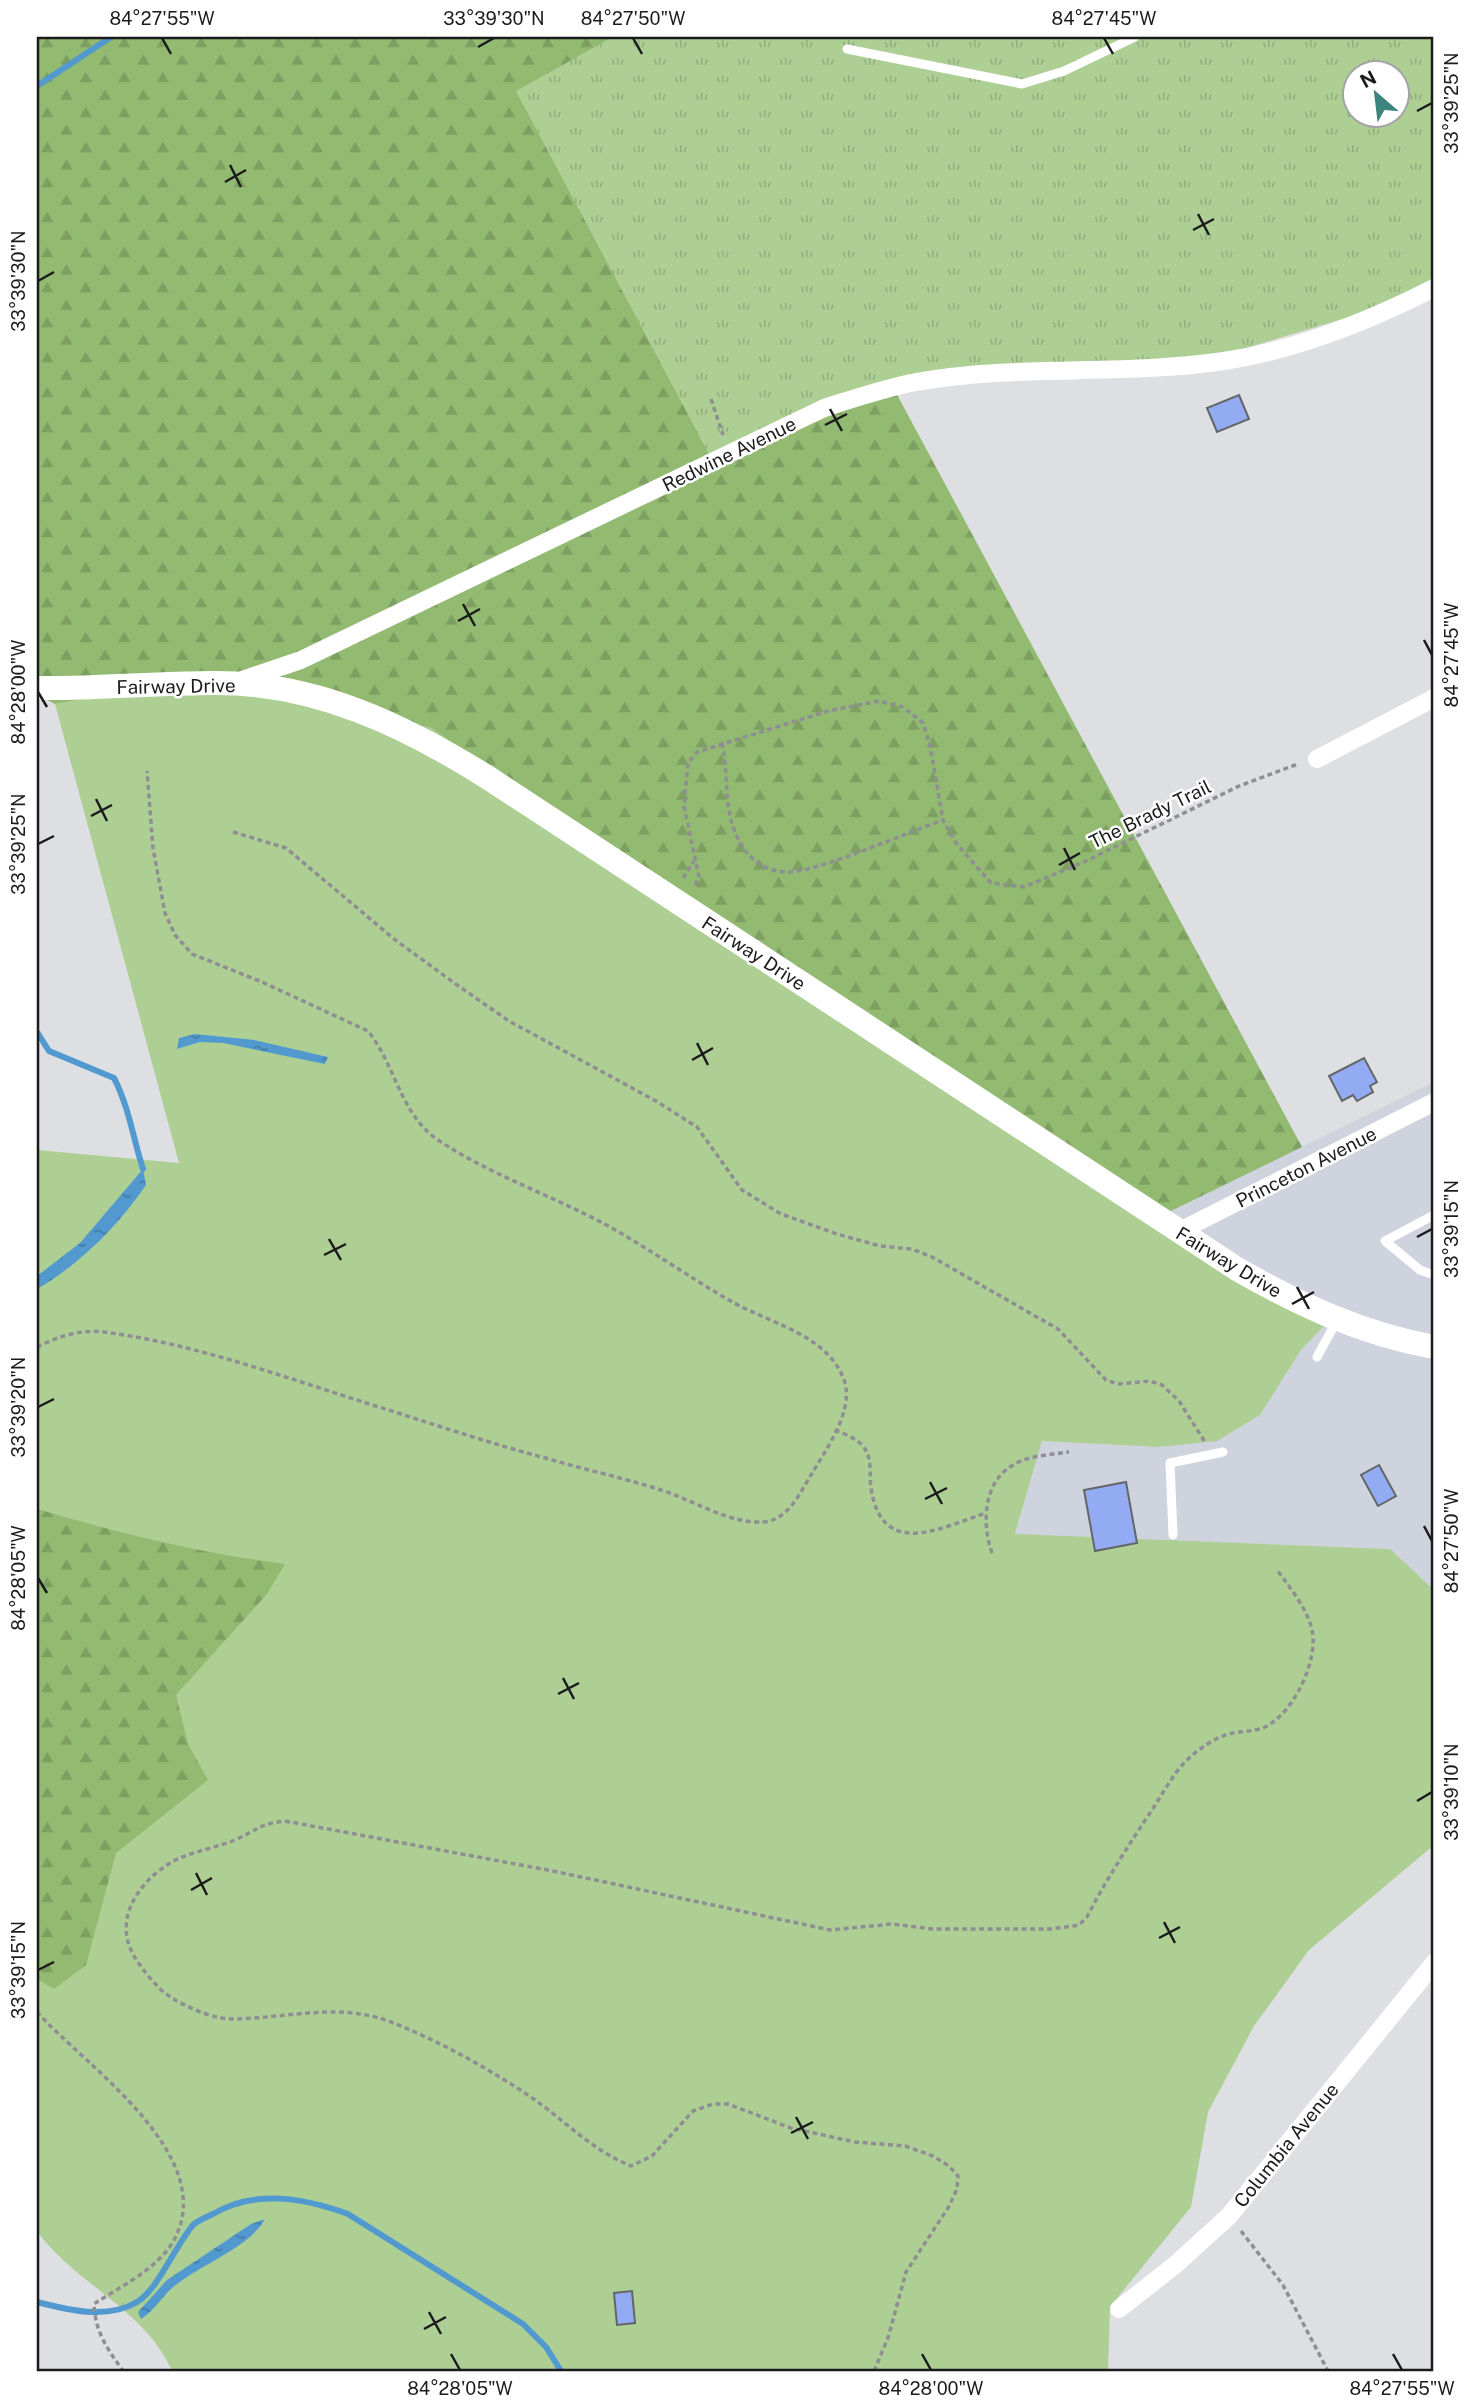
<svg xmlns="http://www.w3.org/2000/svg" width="1471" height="2408" font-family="'Public Sans',sans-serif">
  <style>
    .built { fill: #cfd3dd }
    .grass { fill: #aecf94 }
    .forest { fill: url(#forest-firs) }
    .park { fill: url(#park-tufts); fill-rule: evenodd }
    .water { fill: url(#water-ripples) }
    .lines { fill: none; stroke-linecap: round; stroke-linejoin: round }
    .stream { stroke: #5199cf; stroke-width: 6 }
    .building { fill: #93abf3; stroke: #646568; stroke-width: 2 }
    .path { stroke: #8f8f93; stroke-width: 3.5; stroke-dasharray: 5 3.5; stroke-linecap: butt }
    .lane { stroke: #fff; stroke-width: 9 }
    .street { stroke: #fff; stroke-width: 18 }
    .secondary { stroke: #fff; stroke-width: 24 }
    .ticks { fill: none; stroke: #1b1b1d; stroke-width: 2.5 }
    .labels { text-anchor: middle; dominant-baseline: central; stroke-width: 5; stroke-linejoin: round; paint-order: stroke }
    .street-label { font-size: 19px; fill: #1b1b1d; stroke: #fff }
    .neatline { fill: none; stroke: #1b1b1d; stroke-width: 2.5 }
    .ticks-label { font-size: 18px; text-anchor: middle; fill: #1b1b1d }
  </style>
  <defs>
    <pattern id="forest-firs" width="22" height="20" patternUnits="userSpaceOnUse" patternTransform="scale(1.75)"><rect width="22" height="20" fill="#92ba71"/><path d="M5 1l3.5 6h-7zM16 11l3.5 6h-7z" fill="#7d9f61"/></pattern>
    <pattern id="park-tufts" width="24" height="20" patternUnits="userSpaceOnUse" patternTransform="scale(1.75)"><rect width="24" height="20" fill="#aecf94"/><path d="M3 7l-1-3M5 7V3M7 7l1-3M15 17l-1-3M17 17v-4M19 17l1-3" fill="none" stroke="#95b17f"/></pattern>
    <pattern id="water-ripples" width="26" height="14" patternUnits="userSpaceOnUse" patternTransform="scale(1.75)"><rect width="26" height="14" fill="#5199cf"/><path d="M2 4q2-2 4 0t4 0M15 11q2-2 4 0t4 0" fill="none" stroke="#427ca7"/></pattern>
  </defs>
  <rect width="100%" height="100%" fill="#dedfe3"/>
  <path class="built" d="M1434,1082V1590L1389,1549L1015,1535L1042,1441L1158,1447L1260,1415L1301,1350L1330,1321L1169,1212Z"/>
  <path class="grass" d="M185,671L431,728L675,900L1330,1320L1301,1350L1260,1415L1217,1441L1158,1447L1042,1441L1015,1534L1390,1549L1434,1590V1845L1309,1950L1254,2026L1208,2112L1191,2207L1110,2307L1108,2371H172C145,2309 75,2284 37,2231V1150L179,1163L55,704L124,692Z"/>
  <g class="forest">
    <path d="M37,37H613L517,92L713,461L895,391L1302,1147L1169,1212L675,900L431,728L185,671L124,692L55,704L37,695Z"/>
    <path d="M37,1509C119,1533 199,1553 285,1564L267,1594L176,1695L188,1744L208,1780L116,1853L86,1965L54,1989L37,1979Z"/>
  </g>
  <path class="park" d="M613,37H1434V278L1366,312L1236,351L895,391L713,461L516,91ZM1356,74H1398V116H1356Z"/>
  <g class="water">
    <path d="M195,1034L254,1040L328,1057L325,1064L223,1043L200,1042L177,1049L179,1038Z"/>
    <path d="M143,1169L146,1185C119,1225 79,1265 37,1289V1276L80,1243Z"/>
    <path d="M265,2219C248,2249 198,2265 172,2288C161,2298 155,2310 141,2319L138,2312L167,2280L251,2224Z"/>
  </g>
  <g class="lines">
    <g class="stream">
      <path d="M37,86L111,37"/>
      <path d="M37,1032L49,1051L114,1078C129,1107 133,1138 143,1169"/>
      <path d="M37,2302C68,2310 107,2320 137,2302C158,2290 177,2242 194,2224C199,2220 207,2217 213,2214C256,2189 304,2198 348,2214L523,2324L546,2347L561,2371"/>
    </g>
  </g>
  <g class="building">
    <path d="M1239,395L1249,419L1217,432L1207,408Z"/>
    <path d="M1364,1058L1377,1082L1370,1086L1373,1092L1357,1101L1353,1095L1342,1101L1329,1076Z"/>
    <path d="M1379,1465L1396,1496L1378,1506L1361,1475Z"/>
    <path d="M1126,1482L1137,1543L1095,1551L1084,1490Z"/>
    <path d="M632,2291L635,2323L617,2325L614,2293Z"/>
  </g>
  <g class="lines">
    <g class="path">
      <path d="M711,399L723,435"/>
      <path d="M722,743C729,773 723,802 735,832C744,855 761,871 786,872C813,874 911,831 943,820"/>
      <path d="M233,832L286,848L394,939L460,987L509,1021L656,1101L697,1127L742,1190L781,1214L837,1234L880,1246L912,1249L932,1257L1058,1329L1106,1380L1118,1384L1150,1381L1162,1385L1179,1401L1205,1442"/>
      <path d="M683,878L694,861"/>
      <path d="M695,885L699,877L684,806L688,763L697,752L828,711L879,701L903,707L923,723L930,745L943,820L956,843L991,883L1024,887L1084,862L1239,786L1298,764"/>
      <path d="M37,1347C57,1337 80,1329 104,1332C197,1344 289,1379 379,1407C436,1425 492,1444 549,1459C586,1470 624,1478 661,1490C694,1500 728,1524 764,1522C788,1520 800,1493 811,1475C825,1451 853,1413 845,1383C830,1334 767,1323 729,1300C689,1277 651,1250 610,1227C554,1196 492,1176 438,1140C400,1114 395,1064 368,1031L262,982L192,954L175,935L165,913L153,848L147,771"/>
      <path d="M835,1430C844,1434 856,1438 863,1446C873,1458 869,1474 871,1488C882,1560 940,1528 986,1513"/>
      <path d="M992,1553C982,1526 983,1484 1010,1467C1027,1455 1049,1455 1069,1452"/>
      <path d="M37,2012C84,2065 220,2155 174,2240C158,2269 121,2286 94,2304C95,2332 107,2348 123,2371"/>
      <path d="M1241,2231L1283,2285L1328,2371"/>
      <path d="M874,2371L888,2338L906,2272L948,2208L957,2189L958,2176L949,2166L933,2156L905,2146L855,2142L791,2128L728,2104H713L693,2111L652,2156L631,2166C593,2151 564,2120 531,2097C489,2069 443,2043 396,2024C342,2001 290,2018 234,2019C215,2019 196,2011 179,2002C161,1993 149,1978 138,1962C110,1924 136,1883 172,1862C192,1851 217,1848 237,1839C259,1829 259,1824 285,1821L553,1871L830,1930L892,1924L933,1929H1051L1079,1925L1087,1917C1107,1878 1130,1843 1154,1807C1163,1793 1172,1776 1184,1763C1197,1750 1211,1740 1228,1734C1240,1731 1254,1732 1265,1727C1293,1714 1321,1658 1311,1626C1305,1606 1290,1588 1278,1571"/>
    </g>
    <g class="lane">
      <path d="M847,49L1022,84L1064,71L1135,37"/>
      <path d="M1434,1215L1385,1241L1420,1270L1434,1275"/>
      <path d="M1317,1357L1336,1322"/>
      <path d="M1173,1535L1170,1463L1223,1452"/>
    </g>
    <g class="street">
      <path d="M242,680L301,660L824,408C855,398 885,388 916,382C1018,364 1122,376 1224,361C1297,350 1369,321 1434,288"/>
      <path d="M1317,759L1434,698"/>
      <path d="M1178,1232L1434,1102"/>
      <path d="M1119,2309L1175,2265L1229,2216L1434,1963"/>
    </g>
    <path class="secondary" d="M37,688C96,689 154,683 213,683C314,682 404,725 487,777L1237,1269C1300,1305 1362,1334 1434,1347"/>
  </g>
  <path class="ticks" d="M162,38L171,54M633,38L642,54M1104,38L1113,54M478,47L494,38M1417,111L1432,103M230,165L241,187M225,182L246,170M1198,214L1209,235M1193,230L1214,219M38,281L54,272M830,409L842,431M825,425L847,414M463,604L475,626M458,621L480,609M1424,640L1432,655M38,692L47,707M96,799L107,821M91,816L112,805M38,844L54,836M1064,848L1075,870M1059,865L1080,853M697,1043L708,1065M692,1060L713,1048M1417,1237L1432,1229M329,1239L341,1260M324,1255L346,1244M1297,1287L1309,1309M1292,1304L1314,1292M38,1407L54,1399M930,1482L942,1504M925,1499L947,1488M1424,1526L1432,1541M38,1578L47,1593M563,1678L574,1699M558,1694L579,1683M1417,1801L1432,1792M196,1873L207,1895M191,1890L212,1878M1164,1922L1175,1943M1159,1938L1180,1927M38,1970L54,1962M796,2117L808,2139M791,2133L813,2122M429,2312L441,2334M424,2329L446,2317M451,2354L460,2370M922,2354L931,2370M1393,2354L1402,2370"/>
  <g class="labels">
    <g class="street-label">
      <text transform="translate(729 454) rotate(-26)">Redwine Avenue</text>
      <text transform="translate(176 686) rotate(-1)">Fairway Drive</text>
      <text transform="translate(1150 814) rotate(-26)">The Brady Trail</text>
      <text transform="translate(754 953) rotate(33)">Fairway Drive</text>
      <text transform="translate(1306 1167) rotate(-27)">Princeton Avenue</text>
      <text transform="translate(1229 1262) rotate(31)">Fairway Drive</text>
      <text transform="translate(1286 2145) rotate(-51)">Columbia Avenue</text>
    </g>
  </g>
  <rect width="1471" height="2408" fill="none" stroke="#ffffff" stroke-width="77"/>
  <g transform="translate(1376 94) rotate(332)"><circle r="33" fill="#ffffff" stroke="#a4a4a5" stroke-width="2"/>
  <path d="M0-5L12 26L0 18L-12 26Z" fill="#3c847e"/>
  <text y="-10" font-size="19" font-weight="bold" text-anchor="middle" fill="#1b1b1d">N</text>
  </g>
  <rect x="38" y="38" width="1394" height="2332" class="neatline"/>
  <g class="ticks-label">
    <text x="162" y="25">84°27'55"W</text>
    <text x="494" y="25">33°39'30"N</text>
    <text x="633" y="25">84°27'50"W</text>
    <text x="1104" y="25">84°27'45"W</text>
    <text transform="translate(1452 103) rotate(-90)" y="6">33°39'25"N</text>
    <text transform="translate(19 281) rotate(-90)" y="6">33°39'30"N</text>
    <text transform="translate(1452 655) rotate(-90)" y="6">84°27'45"W</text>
    <text transform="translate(19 692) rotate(-90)" y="6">84°28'00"W</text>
    <text transform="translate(19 844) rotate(-90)" y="6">33°39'25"N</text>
    <text transform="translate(1452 1229) rotate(-90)" y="6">33°39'15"N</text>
    <text transform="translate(19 1407) rotate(-90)" y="6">33°39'20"N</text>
    <text transform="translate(1452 1541) rotate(-90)" y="6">84°27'50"W</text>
    <text transform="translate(19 1578) rotate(-90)" y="6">84°28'05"W</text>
    <text transform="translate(1452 1792) rotate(-90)" y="6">33°39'10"N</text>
    <text transform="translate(19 1970) rotate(-90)" y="6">33°39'15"N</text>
    <text x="460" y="2395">84°28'05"W</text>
    <text x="931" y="2395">84°28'00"W</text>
    <text x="1402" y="2395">84°27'55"W</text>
  </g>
</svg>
